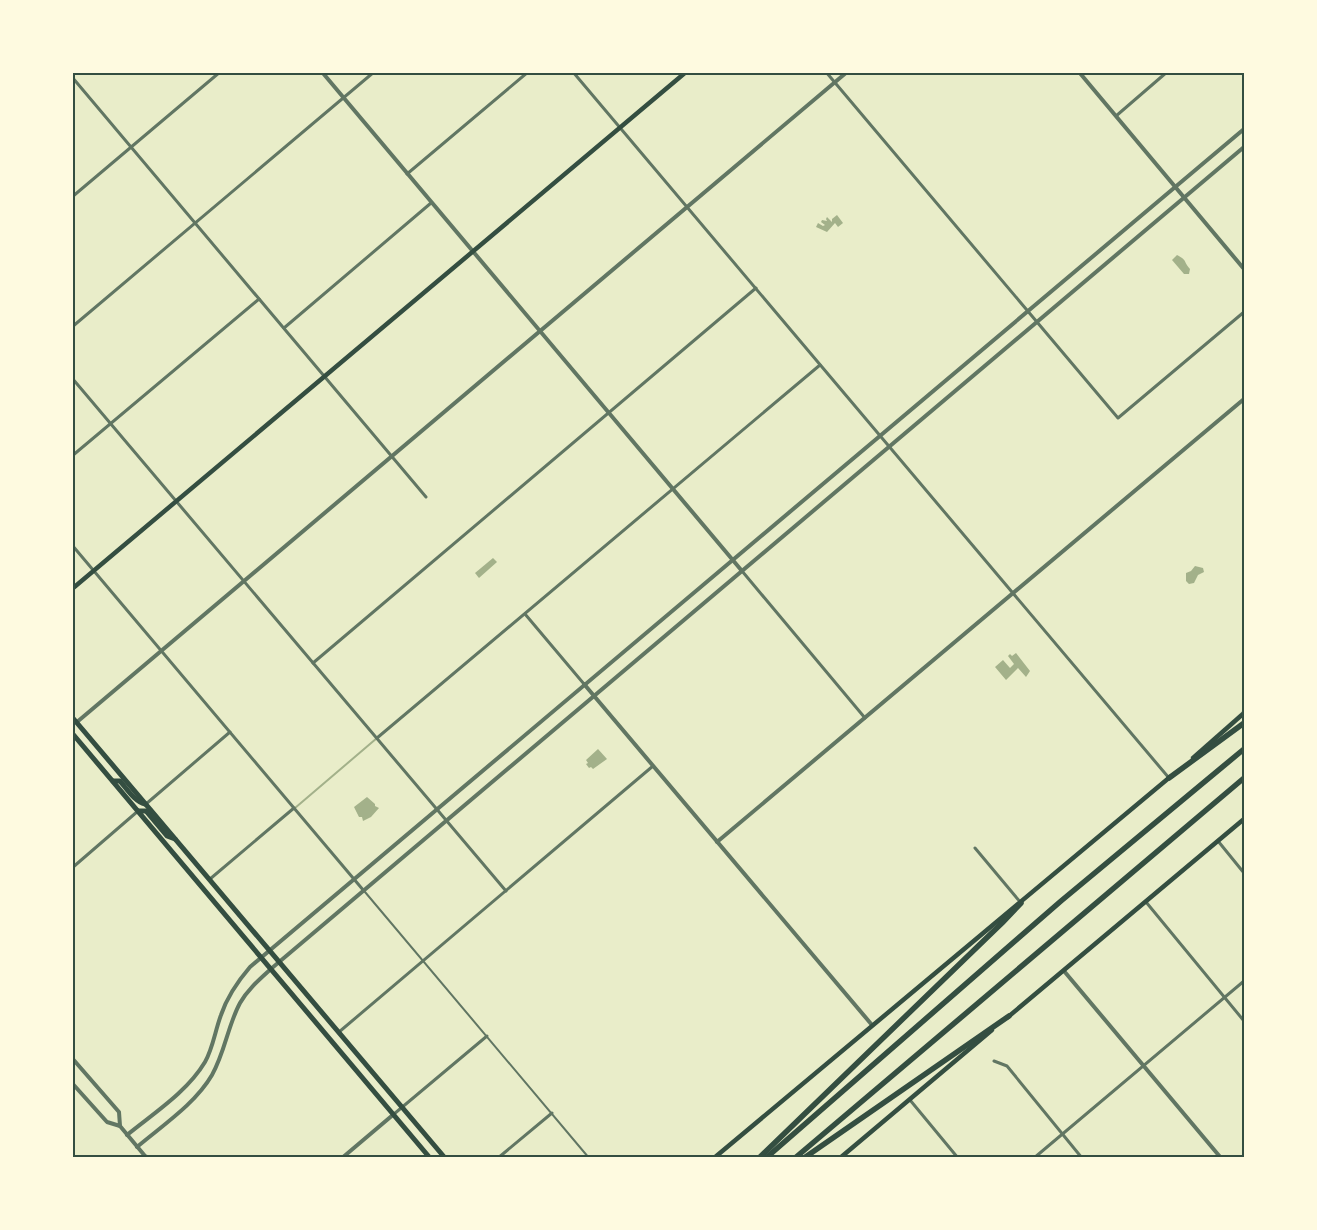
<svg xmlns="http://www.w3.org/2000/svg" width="1317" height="1230" font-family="Commissioner,sans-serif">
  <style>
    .water { fill: #a3b18a }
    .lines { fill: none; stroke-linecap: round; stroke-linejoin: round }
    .stream { stroke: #a3b18a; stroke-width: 2 }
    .service { stroke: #617663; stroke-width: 2 }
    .minor { stroke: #617663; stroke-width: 3 }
    .tertiary { stroke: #617663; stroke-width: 4 }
    .secondary { stroke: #344e41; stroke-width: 4.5 }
    .trunk { stroke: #344e41; stroke-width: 5 }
    .motorway { stroke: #344e41; stroke-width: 5.5 }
    .neatline { fill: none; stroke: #344e41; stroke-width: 2 }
  </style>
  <rect width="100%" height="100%" fill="#e9edc9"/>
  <g class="water">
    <path d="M837,215L843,223L838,227L835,223L827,232L816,227L818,223L823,226L825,225L821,222L822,220L827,221L826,219L827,217L832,222V219Z"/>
    <path d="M1177,255C1188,261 1183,261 1190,269L1189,274H1184L1172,260Z"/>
    <path d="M493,558L497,562L479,578L475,573Z"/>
    <path d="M1195,566L1203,568L1204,572L1198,575L1194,583L1189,584L1186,581V573L1191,571Z"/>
    <path d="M1016,653L1030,671L1026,677L1018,668L1006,680L995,667L1003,660L1010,668L1014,664L1008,656L1010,654L1012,656Z"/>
    <path d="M598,749L607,759L593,769L591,767L589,768L586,764L588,763L586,760Z"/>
    <path d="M367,797L375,804V806L379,808L371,817L363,821L362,817H359L354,807Z"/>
  </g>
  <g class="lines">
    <path class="stream" d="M295,808L377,738"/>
    <path class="service" d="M365,892L589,1158"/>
    <g class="minor">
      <path d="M573,72L1169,778"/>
      <path d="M826,72L1118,418L1244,312"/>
      <path d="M72,77L426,497"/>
      <path d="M1116,116L1167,72"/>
      <path d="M407,174L528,72"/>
      <path d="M72,197L220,72"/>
      <path d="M72,327L374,72"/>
      <path d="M284,328L431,203"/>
      <path d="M72,378L506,891"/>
      <path d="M72,456L259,299"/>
      <path d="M72,545L364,891"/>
      <path d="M742,571L865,718"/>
      <path d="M525,614L584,684"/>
      <path d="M313,663L756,288"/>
      <path d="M377,738L820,365"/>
      <path d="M146,804L230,732"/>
      <path d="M1218,841L1244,873"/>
      <path d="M975,848L1021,903"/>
      <path d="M72,868L138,811"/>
      <path d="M210,879L294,808"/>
      <path d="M1146,902L1244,1021"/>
      <path d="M339,1032L653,766"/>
      <path d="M994,1061L1007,1066L1082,1158"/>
      <path d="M910,1100L958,1158"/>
      <path d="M394,1114L487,1036"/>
      <path d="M498,1158L552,1113"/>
      <path d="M1034,1158L1244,981"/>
    </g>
    <g class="tertiary">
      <path d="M322,72L742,571"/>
      <path d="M1079,72L1244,269"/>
      <path d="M584,684L872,1025"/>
      <path d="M77,722L847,72"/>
      <path d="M717,842L1244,399"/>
      <path d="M1064,971L1221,1158"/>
      <path d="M72,1058L119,1112L120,1126L145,1156L149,1158"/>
      <path d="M72,1083L107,1122L120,1126"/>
      <path d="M127,1135C154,1113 187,1092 205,1062C213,1048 215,1031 221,1015C227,997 238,981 250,967L1244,129"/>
      <path d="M137,1147C163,1125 195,1104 212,1075C225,1052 228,1025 240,1003C248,989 260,979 272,968L1244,147"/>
      <path d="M342,1158L394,1114"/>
    </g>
    <g class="secondary">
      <path d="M72,589L686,72"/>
      <path d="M1193,758L1244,713"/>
      <path d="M1008,1017L1244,819"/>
      <path d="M714,1158L1170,777"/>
      <path d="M840,1158L992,1030"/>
    </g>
    <g class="trunk">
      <path d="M72,717L445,1158"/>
      <path d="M72,733L430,1158"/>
      <path d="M113,781H120C127,789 135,802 145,804"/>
      <path d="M138,811H146L167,836L175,839"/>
    </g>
    <g class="motorway">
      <path d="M1169,778L1244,723"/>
      <path d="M759,1158L1002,923L1021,903"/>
      <path d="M766,1158L1061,901L1244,749"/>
      <path d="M795,1158L1244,778"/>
      <path d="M804,1158L1009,1016"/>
    </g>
  </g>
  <rect width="1317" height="1230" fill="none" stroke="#fefae0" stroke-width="148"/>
  <rect x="74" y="74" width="1169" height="1082" class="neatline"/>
</svg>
